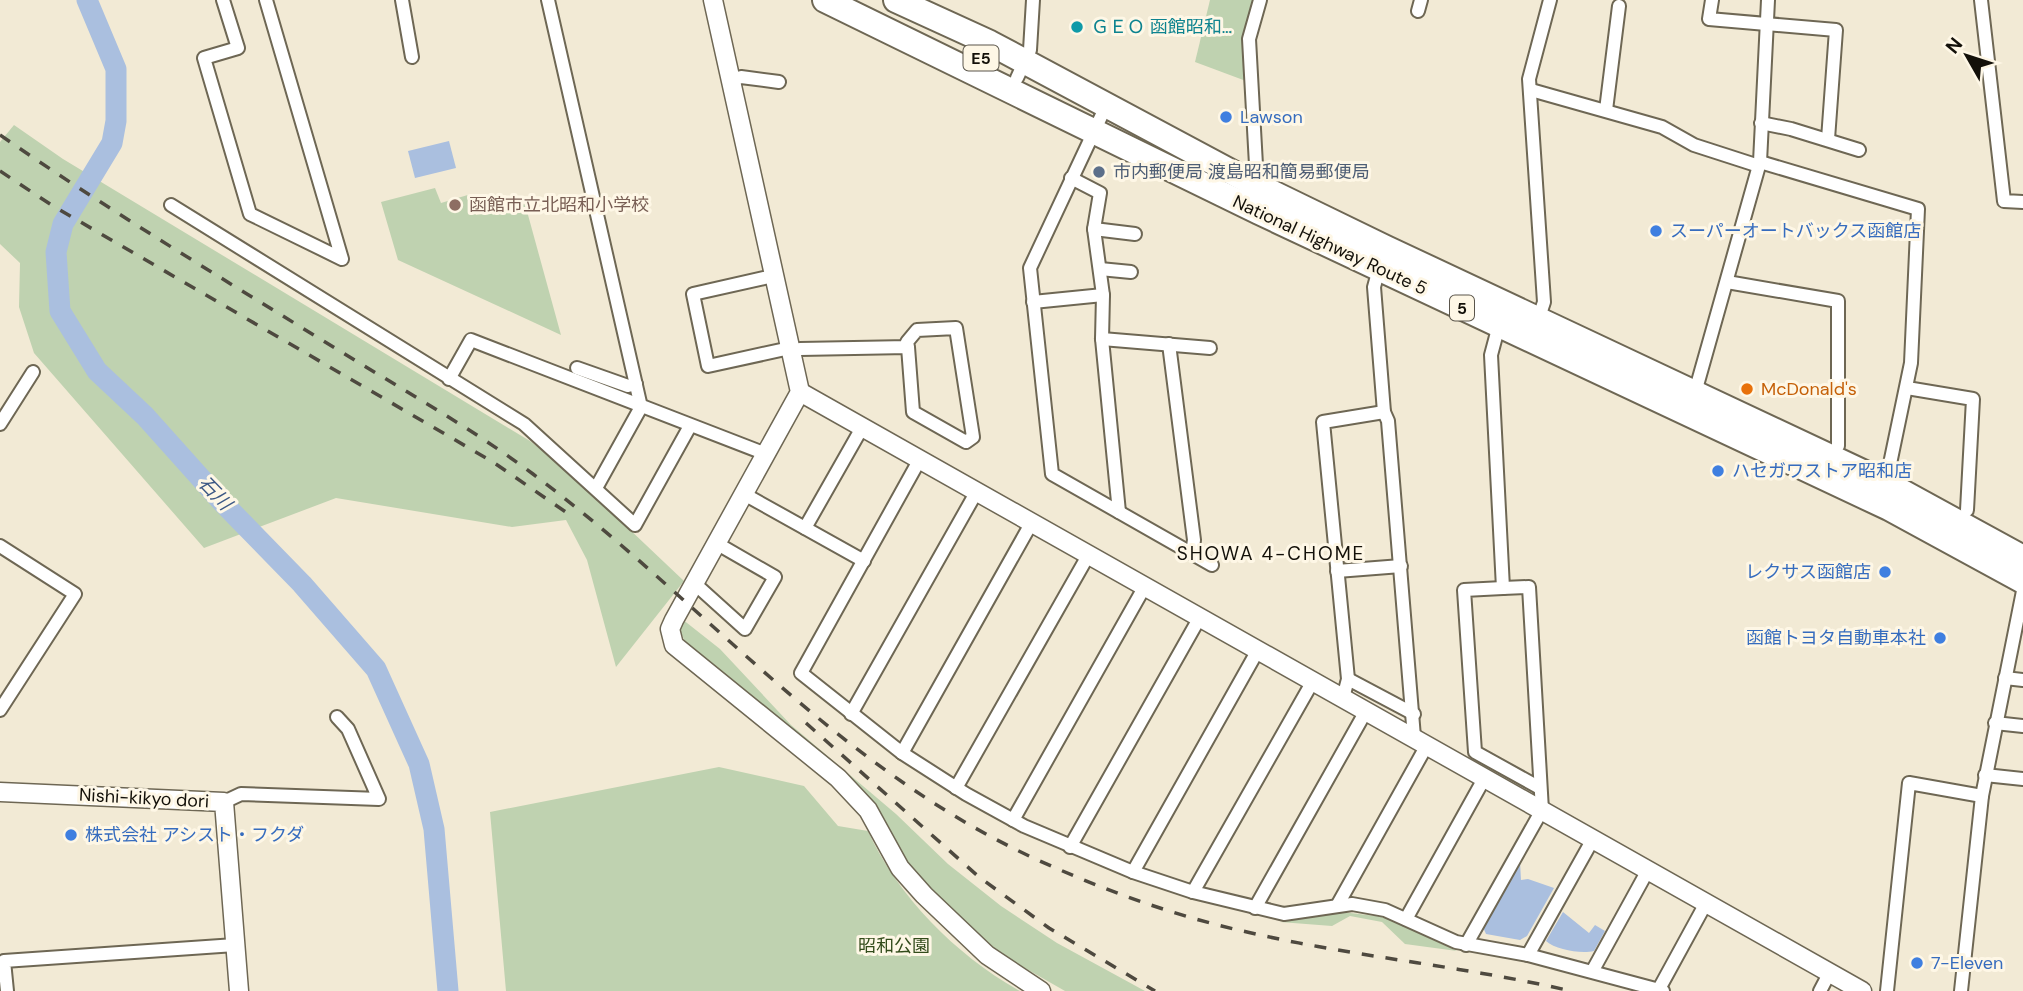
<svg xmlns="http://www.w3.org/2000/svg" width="2023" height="991" font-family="'DM Sans','Noto Sans JP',sans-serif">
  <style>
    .green { fill: #bfd2b0 }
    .water { fill: #aabfdf }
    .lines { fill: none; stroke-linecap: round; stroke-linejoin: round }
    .river { stroke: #aabfdf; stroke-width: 21 }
    .street-casing { stroke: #6e6754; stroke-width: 16 }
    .secondary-casing { stroke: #6e6754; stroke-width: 21 }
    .highway-casing { stroke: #6e6754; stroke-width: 28 }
    .street { stroke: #fff; stroke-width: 12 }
    .secondary { stroke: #fff; stroke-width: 18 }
    .highway { stroke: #fff; stroke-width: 24 }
    .rail { stroke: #4e493f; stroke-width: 3.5; stroke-dasharray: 12 12; stroke-linecap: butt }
    .culture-dot { fill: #0f9aa8; stroke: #fef7e6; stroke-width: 2.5 }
    .shop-dot { fill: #3f7fe0; stroke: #fef7e6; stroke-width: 2.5 }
    .service-dot { fill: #5c6f8a; stroke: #fef7e6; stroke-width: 2.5 }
    .education-dot { fill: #8d6e63; stroke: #fef7e6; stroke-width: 2.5 }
    .food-dot { fill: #e8710a; stroke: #fef7e6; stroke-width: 2.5 }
    .labels { text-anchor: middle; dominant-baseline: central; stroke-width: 6; stroke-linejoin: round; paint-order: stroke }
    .shield { fill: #fef7e6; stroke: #5a554b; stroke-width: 2 }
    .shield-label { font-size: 16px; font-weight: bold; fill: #131009 }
    .culture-label { font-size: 18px; fill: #0d838f; stroke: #fef7e6; text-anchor: start }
    .shop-label { font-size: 18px; fill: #366cbe; stroke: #fef7e6; text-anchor: start }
    .service-label { font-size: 18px; fill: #4e5e75; stroke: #fef7e6; text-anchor: start }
    .education-label { font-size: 18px; fill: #785e54; stroke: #fef7e6; text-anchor: start }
    .street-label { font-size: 18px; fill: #131009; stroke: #fef7e6 }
    .food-label { font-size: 18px; fill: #c56008; stroke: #fef7e6; text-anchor: start }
    .park-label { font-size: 18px; fill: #324b1a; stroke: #fef7e6 }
    .water-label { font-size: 19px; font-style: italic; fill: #3c5885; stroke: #fef7e6 }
    .neighbourhood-label { font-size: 19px; letter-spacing: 2px; fill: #131009; stroke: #fef7e6 }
  </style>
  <rect width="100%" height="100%" fill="#f2ead5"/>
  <g class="green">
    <path d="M1210,0H1256L1246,81L1195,62Z"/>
    <path d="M14,125L63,159L530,441L569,472L684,581L616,667L587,560L566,520L512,527L336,498L204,548L34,353L19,307L20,263L0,244V142Z"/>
    <path d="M435,188L441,203L471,194L476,215L525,204L561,335L398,260L381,202Z"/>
    <path d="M682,619L720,649L791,725L896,814L948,864L1001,906L1057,943L1145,991H1065L1000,954L937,897L909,866L884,827L686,644L678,626Z"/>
    <path d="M719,767L804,786L838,826L868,831C898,897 957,956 1020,991H506L490,812Z"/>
    <path d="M1342,912L1384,917L1457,951L1405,944L1382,922L1350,916L1332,926L1280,922Z"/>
  </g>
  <g class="water">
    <path d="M449,141L456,168L415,178L408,151Z"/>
    <path d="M1520,862L1521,880L1528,879L1554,888L1527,936L1520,940L1486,934L1483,927Z"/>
    <path d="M1563,912L1589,933L1595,925L1605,931L1594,951C1581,954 1556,950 1546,941Z"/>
  </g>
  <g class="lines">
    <path class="river" d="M87,0L116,69V121L112,143L63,224L56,252L60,311L97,371L145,416L223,503L302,584L376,669L419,764L434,829L448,991"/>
    <g class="street-casing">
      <g id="street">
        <path d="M223,0L238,48L204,58L250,214L342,259L266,0"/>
        <path d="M402,0L412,57"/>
        <path d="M548,0L641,407L596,488"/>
        <path d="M1712,0L1709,19L1836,30L1828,139"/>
        <path d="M1981,0L2004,201L2023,202"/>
        <path d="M1418,11L1421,0"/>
        <path d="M1017,78L1030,50L1033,0"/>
        <path d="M731,81L741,77L779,82"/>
        <path d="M1531,90L1662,127L1694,145L1759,166"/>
        <path d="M1106,106L1030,268L1052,474L1212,565"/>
        <path d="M1606,110L1619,6"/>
        <path d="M1761,123L1791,129L1859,150"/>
        <path d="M1760,162L1918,209L1911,363L1886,483"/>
        <path d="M1071,178L1100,193L1094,229L1103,295L1102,339L1119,512"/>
        <path d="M1250,182L1256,165L1249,39L1260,0"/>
        <path d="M171,205L524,424L635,525L690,426"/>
        <path d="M1094,229L1135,234"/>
        <path d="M1380,265L1374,287L1384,412L1388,421L1414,737"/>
        <path d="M1100,269L1131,272"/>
        <path d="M773,276L693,294L708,366L790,348"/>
        <path d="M1727,282L1838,301V446"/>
        <path d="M1033,302L1103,295"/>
        <path d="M1538,320L1544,302L1529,79L1550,0"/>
        <path d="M1102,339L1210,348"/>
        <path d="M1169,344L1194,540L1192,553"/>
        <path d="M791,352L800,349L908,347L907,342L917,330L956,328L973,437L966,442L913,412L908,347"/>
        <path d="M577,368L628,386L636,384"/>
        <path d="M449,379L471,340L766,454"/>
        <path d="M1907,388L1973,399L1967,510"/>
        <path d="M1694,396L1760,162L1768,0"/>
        <path d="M0,424L33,372"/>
        <path d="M920,459L801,673L902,753L966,794L1024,826L1133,872L1193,892L1284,914L1352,904L1385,910L1456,942L1528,955L1663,991"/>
        <path d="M744,494L864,561"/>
        <path d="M805,528L863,426"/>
        <path d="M0,546L75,594L0,710"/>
        <path d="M1337,571L1401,566"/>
        <path d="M694,583L745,629L775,577L716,543"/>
        <path d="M1503,588L1464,590L1475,752L1540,788"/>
        <path d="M2005,678L2023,680"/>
        <path d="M1348,679L1414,714"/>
        <path d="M1343,698L1348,679L1323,422L1384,412"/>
        <path d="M851,714L977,491"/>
        <path d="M1995,723L2023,726"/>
        <path d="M902,753L1032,522"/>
        <path d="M1985,775L2023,779"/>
        <path d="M956,788L1089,554"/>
        <path d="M224,802L241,794L379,799L348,729L337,717"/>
        <path d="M1013,820L1145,586"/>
        <path d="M1070,847L1200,617"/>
        <path d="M1133,872L1258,650"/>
        <path d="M1193,892L1313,681"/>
        <path d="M1337,906L1427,745"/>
        <path d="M1255,908L1366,711"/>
        <path d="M1406,919L1485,777"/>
        <path d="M1466,945L1542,810L1529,587L1503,588L1491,355L1499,325"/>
        <path d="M1528,955L1593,839"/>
        <path d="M1593,970L1648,870"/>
        <path d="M1659,989L1706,903"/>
        <path d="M7,991L4,961L235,945"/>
        <path d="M1820,991L1830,972"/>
        <path d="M1887,991L1909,783L1982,796"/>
        <path d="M1961,991L1982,796L2023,591"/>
      </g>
    </g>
    <g class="secondary-casing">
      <g id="secondary">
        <path d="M713,0L800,392L674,620L670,629L674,645L838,778L868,810L900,868L924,895L987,955L1041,991"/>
        <path d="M800,392L1862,991"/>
        <path d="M0,792L224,802L239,991"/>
      </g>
    </g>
    <g class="highway-casing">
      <g id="highway">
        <path d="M825,0L1259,212L1889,508L2023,581"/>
        <path d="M896,0L990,43L1250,182L1386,248L1886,483L2023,558"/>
      </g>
    </g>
    <use href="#street" class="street"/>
    <use href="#secondary" class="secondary"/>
    <use href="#highway" class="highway"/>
    <g class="rail">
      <path d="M0,135C113,213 231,284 348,356C410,394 474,430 533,474C707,604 835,768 1040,861C1106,891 1175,916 1247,932C1354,957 1464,966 1571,991"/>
      <path d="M0,171L53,206L493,462L573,517"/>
      <path d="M806,723L979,877L1049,928L1155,991"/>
    </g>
  </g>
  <circle class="culture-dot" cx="1077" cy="27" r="7"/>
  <g class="shop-dot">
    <circle cx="1226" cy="117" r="7"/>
    <circle cx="1656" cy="231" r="7"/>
    <circle cx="1718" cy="471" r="7"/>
    <circle cx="1885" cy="572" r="7"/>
    <circle cx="1940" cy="638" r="7"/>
    <circle cx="71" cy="835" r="7"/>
    <circle cx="1917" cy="963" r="7"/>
  </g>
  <circle class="service-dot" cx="1099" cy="172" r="7"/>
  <circle class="education-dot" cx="455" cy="205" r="7"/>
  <circle class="food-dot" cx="1747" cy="389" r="7"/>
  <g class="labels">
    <g class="shield">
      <rect x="963.5" y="45.5" width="35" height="25" rx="5"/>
      <rect x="1450" y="295.5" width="24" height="25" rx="5"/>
    </g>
    <g class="shield-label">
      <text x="981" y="58">E5</text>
      <text x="1462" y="308">5</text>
    </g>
    <g class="culture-label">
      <text x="1091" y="27">ＧＥＯ 函館昭和…</text>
    </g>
    <g class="shop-label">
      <text x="1240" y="117">Lawson</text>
      <text x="1670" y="231">スーパーオートバックス函館店</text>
      <text x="1732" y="471">ハセガワストア昭和店</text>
      <text x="1871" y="572" text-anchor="end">レクサス函館店</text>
      <text x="1926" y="638" text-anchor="end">函館トヨタ自動車本社</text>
      <text x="85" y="835">株式会社 アシスト・フクダ</text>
      <text x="1931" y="963">7-Eleven</text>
    </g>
    <g class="service-label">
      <text x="1113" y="172">市内郵便局 渡島昭和簡易郵便局</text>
    </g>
    <g class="education-label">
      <text x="469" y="205">函館市立北昭和小学校</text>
    </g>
    <g class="street-label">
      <text transform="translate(1330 245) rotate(25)">National Highway Route 5</text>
      <text transform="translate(144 798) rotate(3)">Nishi-kikyo dori</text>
    </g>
    <g class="food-label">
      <text x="1761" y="389">McDonald's</text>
    </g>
    <g class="park-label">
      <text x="894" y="946">昭和公園</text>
    </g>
    <g class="water-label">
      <text transform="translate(215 493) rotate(46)">石川</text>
    </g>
    <g class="neighbourhood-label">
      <text x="1271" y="553">SHOWA 4-CHOME</text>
    </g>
  </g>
  <g transform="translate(1967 56) rotate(309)" stroke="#fef7e6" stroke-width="5" paint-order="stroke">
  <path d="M0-5L12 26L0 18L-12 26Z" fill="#131009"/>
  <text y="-10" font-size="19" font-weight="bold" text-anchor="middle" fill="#131009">N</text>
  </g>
</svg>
